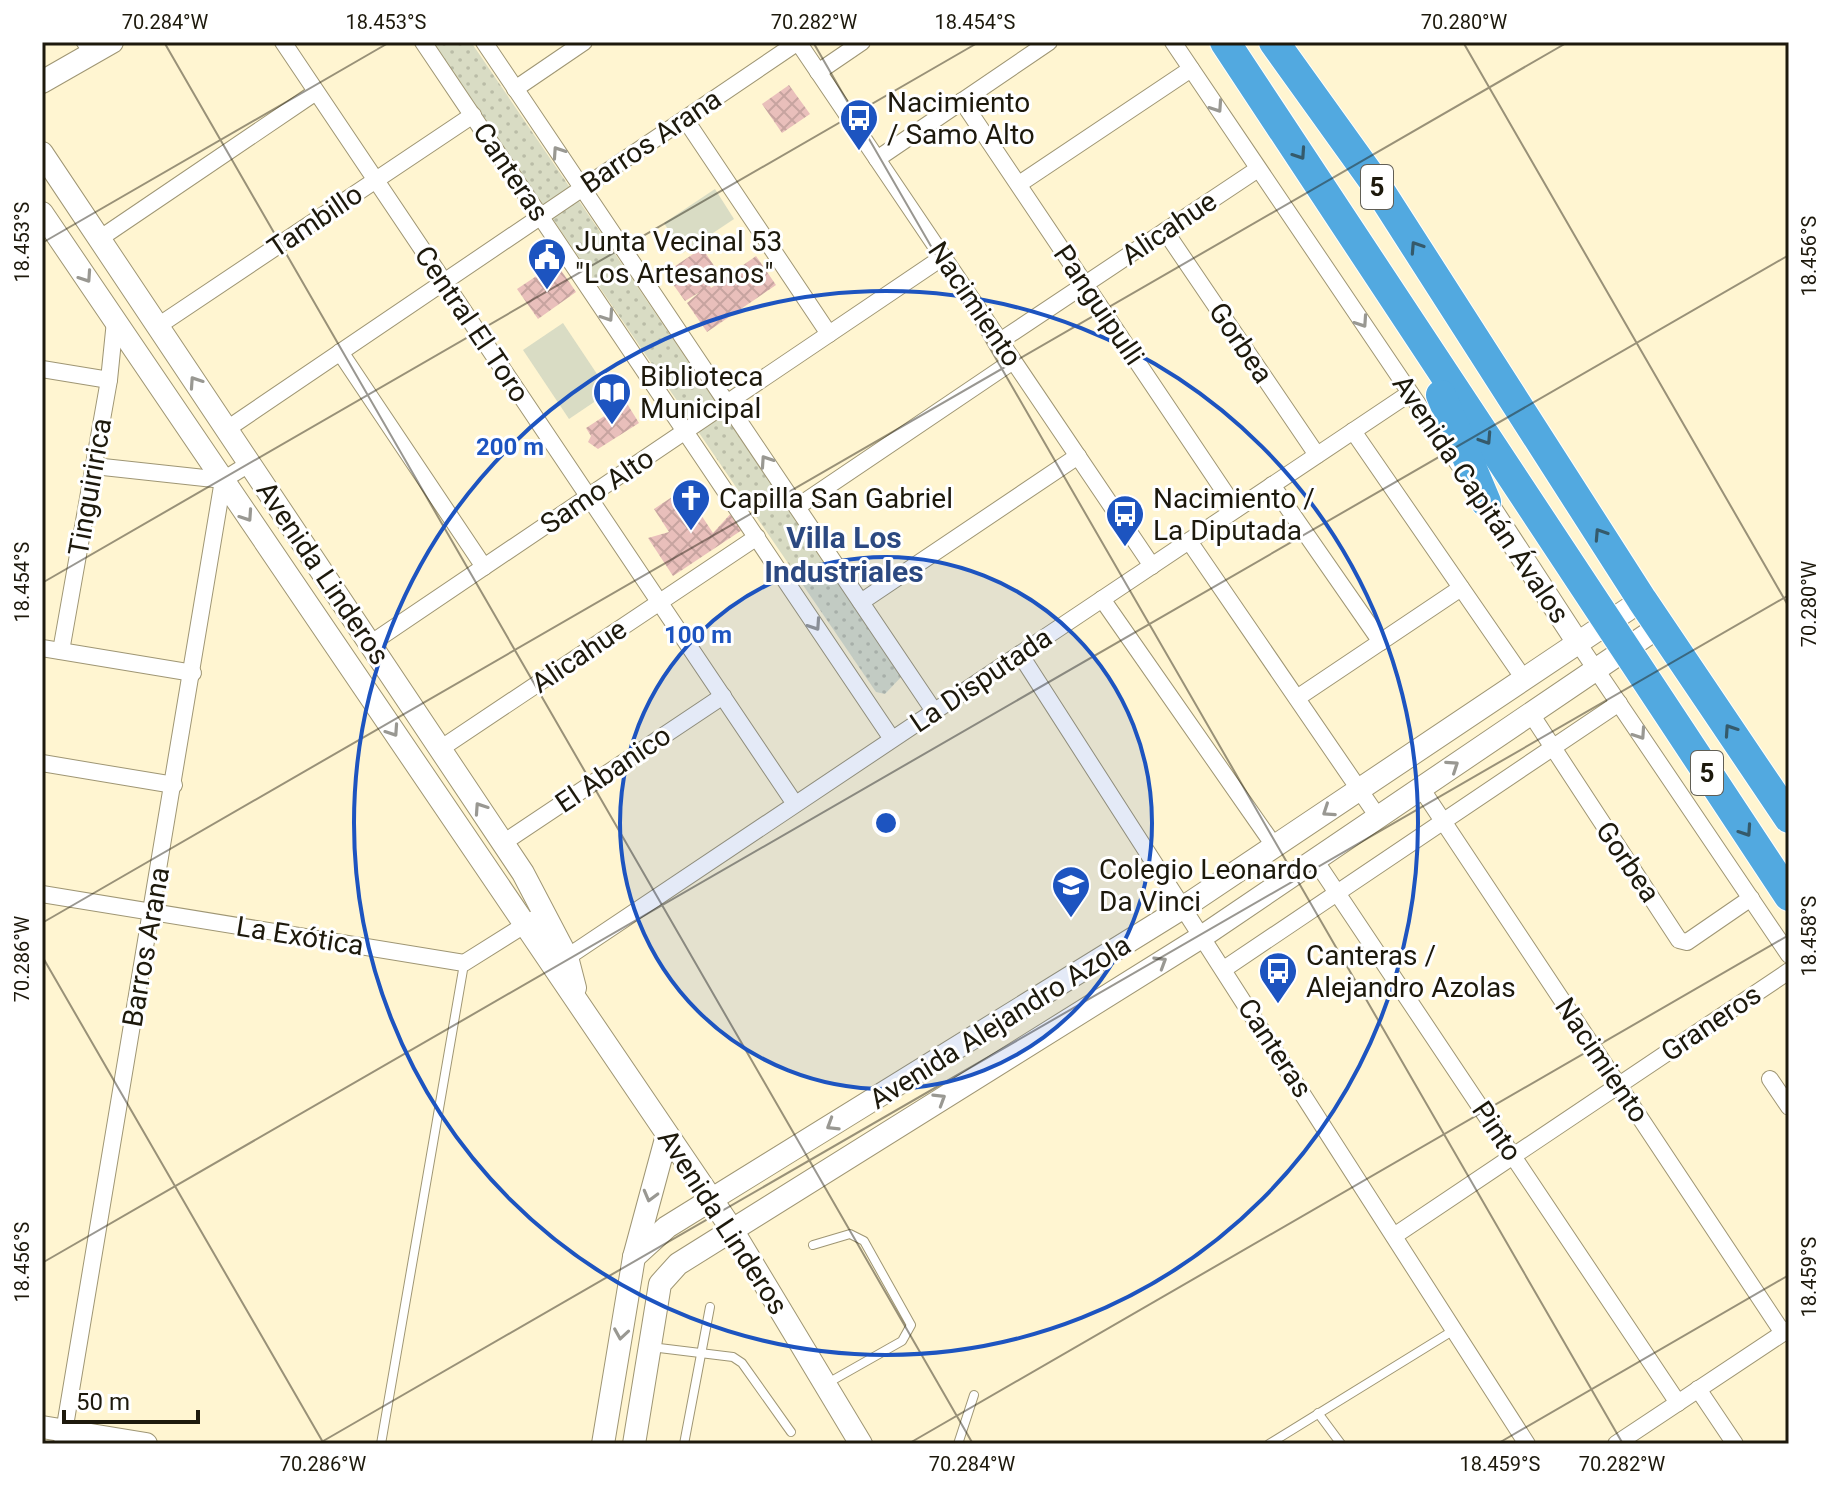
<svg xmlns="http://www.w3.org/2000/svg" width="1831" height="1486" font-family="Roboto,sans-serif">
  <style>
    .grass { fill: #d9dcc4 }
    .park { fill: url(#park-dots) }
    .building { fill: url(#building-cross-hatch) }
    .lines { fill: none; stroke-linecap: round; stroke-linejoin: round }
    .lane-casing { stroke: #9f9674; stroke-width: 10 }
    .street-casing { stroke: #9f9674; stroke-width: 18 }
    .secondary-casing { stroke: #9f9674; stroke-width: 24 }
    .highway-casing { stroke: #fff; stroke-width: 32 }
    .lane { stroke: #fff; stroke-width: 8 }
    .street { stroke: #fff; stroke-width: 16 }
    .secondary { stroke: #fff; stroke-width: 22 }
    .highway { stroke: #52a9e0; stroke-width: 30 }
    .oneway { stroke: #999892 }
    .oneway2 { stroke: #355a6b }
    .ticks { fill: none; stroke: #1d190c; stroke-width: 2; stroke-opacity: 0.45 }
    .ring { fill: none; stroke: #1d54c0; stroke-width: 4 }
    .labels { text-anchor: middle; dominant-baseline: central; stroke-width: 6; stroke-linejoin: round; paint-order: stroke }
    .shield { fill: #fff; stroke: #615e55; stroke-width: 2 }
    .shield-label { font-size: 26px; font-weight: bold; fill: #1d190c }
    .poi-label { font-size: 28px; fill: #1d190c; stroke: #fff; text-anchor: start }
    .street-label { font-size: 28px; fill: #1d190c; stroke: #fff }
    .neighbourhood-label { font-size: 30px; font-weight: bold; fill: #2c4981; stroke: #fff }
    .centre { fill: #1d54c0; stroke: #fff; stroke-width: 4 }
    .ring-label { font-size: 24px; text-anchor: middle; font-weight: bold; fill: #1d54c0; stroke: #fff; stroke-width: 6; stroke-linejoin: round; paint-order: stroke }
    .neatline { fill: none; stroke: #1d190c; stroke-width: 3 }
    .ticks-label { font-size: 20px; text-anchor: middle; fill: #1d190c }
  </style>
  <defs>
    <pattern id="park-dots" width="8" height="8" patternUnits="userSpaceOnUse" patternTransform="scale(2)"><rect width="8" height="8" fill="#d9dcc4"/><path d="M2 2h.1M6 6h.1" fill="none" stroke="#babca7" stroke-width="1.8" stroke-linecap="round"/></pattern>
    <pattern id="building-cross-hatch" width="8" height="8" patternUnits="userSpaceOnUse" patternTransform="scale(2)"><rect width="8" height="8" fill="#e9bfbb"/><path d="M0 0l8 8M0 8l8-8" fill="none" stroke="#c7a4a0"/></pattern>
  </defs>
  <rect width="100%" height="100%" fill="#fff5d1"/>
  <g class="grass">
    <path d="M715,189L734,219L683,253L664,223Z"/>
    <path d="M563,323L609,392L569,419L523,350Z"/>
  </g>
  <path class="park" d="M432,42H471L902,676L885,694L876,692Z"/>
  <g class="building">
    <path d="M789,85L810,114L782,133L762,104Z"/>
    <path d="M702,248L721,276L709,284L711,288L756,256L776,285L707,332L687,303L700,292L685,301L665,273Z"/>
    <path d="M556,263L576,292L538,319L517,289Z"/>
    <path d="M626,402L639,423L598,449L588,442L591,436L586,428Z"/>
    <path d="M684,489L713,533L734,510L745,528L673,576L648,538L669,532L654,509Z"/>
  </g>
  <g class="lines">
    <g class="lane-casing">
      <g id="lane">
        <path d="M80,42L89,55"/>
        <path d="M813,1245L850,1234L864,1241L911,1325L902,1341L826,1384"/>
        <path d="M651,1347L733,1357L742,1363L791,1432"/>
        <path d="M1318,1413L1341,1444"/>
        <path d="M381,1444L464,964"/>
        <path d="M684,1444L710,1307"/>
        <path d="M958,1444L974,1395"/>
        <path d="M1269,1444L1454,1330"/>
      </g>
    </g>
    <g class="street-casing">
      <g id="street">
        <path d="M283,42L795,804"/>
        <path d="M423,42L892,739"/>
        <path d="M484,42L934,711"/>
        <path d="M798,42L1152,566"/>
        <path d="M1173,42L1459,465"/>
        <path d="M818,72L862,42"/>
        <path d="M515,89L584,42"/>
        <path d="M962,101L1236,509"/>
        <path d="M685,119L829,334"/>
        <path d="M877,159L1049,42"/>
        <path d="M1019,184L1191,69"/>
        <path d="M1165,231L1317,455"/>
        <path d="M99,239L316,92"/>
        <path d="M158,326L473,115"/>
        <path d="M1000,341L1258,169"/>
        <path d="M340,352L484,567"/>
        <path d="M42,369L109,380"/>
        <path d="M227,429L798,42"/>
        <path d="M1353,431L1524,679"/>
        <path d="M94,466L223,480"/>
        <path d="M1272,485L1381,642"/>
        <path d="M797,507L1013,361"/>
        <path d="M1189,541L1378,817"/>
        <path d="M1102,599L1275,847"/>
        <path d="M861,602L1078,456"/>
        <path d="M1578,643L1789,955"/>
        <path d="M370,644L943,257"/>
        <path d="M42,648L193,673"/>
        <path d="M61,651L109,380L115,321"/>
        <path d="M1020,654L1527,1444"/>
        <path d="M1297,698L1461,588"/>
        <path d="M1531,714L1679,940L1687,942L1751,898"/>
        <path d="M440,749L757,537"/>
        <path d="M42,763L174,785"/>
        <path d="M1421,788L1783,1333"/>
        <path d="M503,843L723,696"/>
        <path d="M1315,860L1678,1403"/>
        <path d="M42,894L464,963L534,919"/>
        <path d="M560,962L1410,393"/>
        <path d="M1224,969L1619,703"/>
        <path d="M1770,1079L1789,1107"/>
        <path d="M1394,1236L1789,971"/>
        <path d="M1698,1389L1735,1444"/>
        <path d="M62,1444L223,480L249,464"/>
        <path d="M1616,1444L1789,1329"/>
      </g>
    </g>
    <g class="secondary-casing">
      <g id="secondary">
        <path d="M42,82L112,42"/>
        <path d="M42,153L523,873L567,957L575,988"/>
        <path d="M42,213L731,1228L861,1444"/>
        <path d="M1486,502L1578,643"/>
        <path d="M634,1257L667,1227L1184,907L1642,600"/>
        <path d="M42,1427L146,1444"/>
        <path d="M603,1444L634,1257L667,1135"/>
        <path d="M634,1444L660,1284L678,1264L1203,936L1660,626"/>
      </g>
    </g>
    <g class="highway-casing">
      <g id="highway">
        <path d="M1225,42L1789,896"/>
        <path d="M1274,42L1373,180L1642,600L1789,818"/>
        <path d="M1441,395L1486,502"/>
      </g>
    </g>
    <use href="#lane" class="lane"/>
    <use href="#street" class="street"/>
    <use href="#secondary" class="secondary"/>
    <use href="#highway" class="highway"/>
  </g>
  <defs><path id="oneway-chevron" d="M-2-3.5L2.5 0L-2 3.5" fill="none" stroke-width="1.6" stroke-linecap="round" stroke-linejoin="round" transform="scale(2)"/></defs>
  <g class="oneway">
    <use href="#oneway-chevron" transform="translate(1217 107) rotate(56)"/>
    <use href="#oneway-chevron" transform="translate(558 152) rotate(-124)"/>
    <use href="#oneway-chevron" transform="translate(86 277) rotate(56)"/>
    <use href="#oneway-chevron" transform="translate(608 316) rotate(56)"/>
    <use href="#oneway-chevron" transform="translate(1362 322) rotate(56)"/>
    <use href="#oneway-chevron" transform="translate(195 382) rotate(-124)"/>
    <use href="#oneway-chevron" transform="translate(766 461) rotate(-124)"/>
    <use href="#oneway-chevron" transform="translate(247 516) rotate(56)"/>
    <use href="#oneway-chevron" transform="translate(815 625) rotate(56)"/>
    <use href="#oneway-chevron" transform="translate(393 731) rotate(56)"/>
    <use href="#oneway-chevron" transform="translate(1640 734) rotate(56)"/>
    <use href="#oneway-chevron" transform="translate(1453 766) rotate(-34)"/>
    <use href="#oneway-chevron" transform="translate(480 808) rotate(-124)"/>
    <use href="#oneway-chevron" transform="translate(1328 811) rotate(146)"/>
    <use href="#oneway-chevron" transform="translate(1161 962) rotate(-32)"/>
    <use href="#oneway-chevron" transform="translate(940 1099) rotate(-32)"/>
    <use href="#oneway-chevron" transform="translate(832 1125) rotate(148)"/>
    <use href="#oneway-chevron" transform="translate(650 1196) rotate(105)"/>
    <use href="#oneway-chevron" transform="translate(621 1334) rotate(99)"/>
  </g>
  <g class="oneway2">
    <use href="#oneway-chevron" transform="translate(1300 154) rotate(56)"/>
    <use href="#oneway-chevron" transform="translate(1416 247) rotate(-123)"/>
    <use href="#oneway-chevron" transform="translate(1486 439) rotate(57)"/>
    <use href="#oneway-chevron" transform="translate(1600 534) rotate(-123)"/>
    <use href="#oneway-chevron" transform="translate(1730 730) rotate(-124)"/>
    <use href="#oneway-chevron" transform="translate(1746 831) rotate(56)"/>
  </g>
  <path class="ticks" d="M164,42L973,1444M813,42L1623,1444M1463,42L1789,607M42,243L390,42M42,583L979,42M42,923L1568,42M42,956L324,1444M42,1263L1789,255M318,1444L1789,595M908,1444L1789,935M1497,1444L1789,1275"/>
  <circle cx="886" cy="823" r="266" fill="#1d54c0" fill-opacity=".12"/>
  <g class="ring">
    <circle cx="886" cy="823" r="266"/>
    <circle cx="886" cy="823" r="532"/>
  </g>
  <defs>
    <g id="bus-pin" transform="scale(2)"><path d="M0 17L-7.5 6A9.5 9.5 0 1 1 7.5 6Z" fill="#1d54c0" stroke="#fff"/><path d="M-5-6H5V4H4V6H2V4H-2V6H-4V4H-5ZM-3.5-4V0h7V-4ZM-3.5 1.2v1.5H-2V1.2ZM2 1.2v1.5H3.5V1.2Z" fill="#fff"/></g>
    <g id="civic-pin" transform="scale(2)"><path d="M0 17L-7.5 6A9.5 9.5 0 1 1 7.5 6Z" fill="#1d54c0" stroke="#fff"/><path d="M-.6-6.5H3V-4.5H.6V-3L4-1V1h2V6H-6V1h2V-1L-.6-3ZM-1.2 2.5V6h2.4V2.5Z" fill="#fff"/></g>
    <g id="library-pin" transform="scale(2)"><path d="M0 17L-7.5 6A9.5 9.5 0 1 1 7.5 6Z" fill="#1d54c0" stroke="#fff"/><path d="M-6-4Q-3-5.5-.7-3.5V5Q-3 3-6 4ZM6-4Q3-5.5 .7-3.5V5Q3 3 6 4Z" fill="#fff"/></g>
    <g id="church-pin" transform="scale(2)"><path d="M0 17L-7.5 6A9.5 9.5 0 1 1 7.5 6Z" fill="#1d54c0" stroke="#fff"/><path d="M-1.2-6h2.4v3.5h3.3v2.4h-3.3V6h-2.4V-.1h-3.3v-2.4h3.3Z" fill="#fff"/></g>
    <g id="school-pin" transform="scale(2)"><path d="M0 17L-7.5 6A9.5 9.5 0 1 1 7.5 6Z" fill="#1d54c0" stroke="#fff"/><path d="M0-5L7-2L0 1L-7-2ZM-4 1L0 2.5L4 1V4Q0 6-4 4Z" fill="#fff"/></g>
  </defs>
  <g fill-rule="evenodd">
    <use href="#bus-pin" x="859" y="118"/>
    <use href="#civic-pin" x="547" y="257"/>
    <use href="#library-pin" x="612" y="392"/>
    <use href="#church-pin" x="691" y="498"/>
    <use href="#bus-pin" x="1125" y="514"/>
    <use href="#school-pin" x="1071" y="885"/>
    <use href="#bus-pin" x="1278" y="971"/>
  </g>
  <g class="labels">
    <g class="shield">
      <rect x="1361" y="165" width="32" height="44" rx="6"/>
      <rect x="1691" y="751" width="32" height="44" rx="6"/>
    </g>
    <g class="shield-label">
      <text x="1377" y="187">5</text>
      <text x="1707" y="773">5</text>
    </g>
    <g class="poi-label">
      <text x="887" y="102">Nacimiento<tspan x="887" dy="32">/ Samo Alto</tspan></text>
      <text x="575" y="241">Junta Vecinal 53<tspan x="575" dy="32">"Los Artesanos"</tspan></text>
      <text x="640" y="376">Biblioteca<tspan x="640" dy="32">Municipal</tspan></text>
      <text x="719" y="498">Capilla San Gabriel</text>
      <text x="1153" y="498">Nacimiento /<tspan x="1153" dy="32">La Diputada</tspan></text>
      <text x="1099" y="869">Colegio Leonardo<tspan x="1099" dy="32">Da Vinci</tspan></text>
      <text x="1306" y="955">Canteras /<tspan x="1306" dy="32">Alejandro Azolas</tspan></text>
    </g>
    <g class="street-label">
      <text transform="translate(651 141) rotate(-34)">Barros Arana</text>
      <text transform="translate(511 172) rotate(56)">Canteras</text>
      <text transform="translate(315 221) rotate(-34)">Tambillo</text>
      <text transform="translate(1169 228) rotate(-34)">Alicahue</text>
      <text transform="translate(975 304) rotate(56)">Nacimiento</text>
      <text transform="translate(1099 305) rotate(56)">Panguipulli</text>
      <text transform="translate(472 324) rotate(56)">Central El Toro</text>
      <text transform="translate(1241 343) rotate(56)">Gorbea</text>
      <text transform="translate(90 487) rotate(-80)">Tinguiririca</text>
      <text transform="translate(597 491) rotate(-34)">Samo Alto</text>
      <text transform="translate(1481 499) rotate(56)">Avenida Capitán Ávalos</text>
      <text transform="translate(323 573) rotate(56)">Avenida Linderos</text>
      <text transform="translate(579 656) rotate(-34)">Alicahue</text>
      <text transform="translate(981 680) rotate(-34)">La Disputada</text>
      <text transform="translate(613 769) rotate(-34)">El Abanico</text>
      <text transform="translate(1628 862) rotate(56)">Gorbea</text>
      <text transform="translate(300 936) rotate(9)">La Exótica</text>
      <text transform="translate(146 947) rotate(-80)">Barros Arana</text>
      <text transform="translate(1000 1022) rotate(-32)">Avenida Alejandro Azola</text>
      <text transform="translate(1711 1023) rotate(-34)">Graneros</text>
      <text transform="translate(1275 1048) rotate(57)">Canteras</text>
      <text transform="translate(1602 1060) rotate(56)">Nacimiento</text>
      <text transform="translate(1497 1131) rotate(56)">Pinto</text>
      <text transform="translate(723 1222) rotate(57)">Avenida Linderos</text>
    </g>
    <g class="neighbourhood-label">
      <text x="844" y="537">Villa Los<tspan x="844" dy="34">Industriales</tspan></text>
    </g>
  </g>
  <circle cx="886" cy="823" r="12" class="centre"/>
  <g class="ring-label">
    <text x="510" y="455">200 m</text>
    <text x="698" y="643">100 m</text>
  </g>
  <rect width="1831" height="1486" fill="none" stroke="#ffffff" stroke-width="88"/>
  <path d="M64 1410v12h134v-12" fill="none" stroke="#1d190c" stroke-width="4"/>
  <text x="76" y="1410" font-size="24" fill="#1d190c" stroke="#ffffff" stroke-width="6" paint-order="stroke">50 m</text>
  <rect x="44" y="44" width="1743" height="1398" class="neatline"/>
  <g class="ticks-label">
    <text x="165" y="29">70.284°W</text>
    <text x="386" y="29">18.453°S</text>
    <text x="814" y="29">70.282°W</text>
    <text x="975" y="29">18.454°S</text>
    <text x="1464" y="29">70.280°W</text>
    <text transform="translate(22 242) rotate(-90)" y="7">18.453°S</text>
    <text transform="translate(1809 256) rotate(-90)" y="7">18.456°S</text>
    <text transform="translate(22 582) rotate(-90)" y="7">18.454°S</text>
    <text transform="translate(1809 604) rotate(-90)" y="7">70.280°W</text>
    <text transform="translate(1809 936) rotate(-90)" y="7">18.458°S</text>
    <text transform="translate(22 959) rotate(-90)" y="7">70.286°W</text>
    <text transform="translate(22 1262) rotate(-90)" y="7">18.456°S</text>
    <text transform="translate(1809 1277) rotate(-90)" y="7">18.459°S</text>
    <text x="323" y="1471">70.286°W</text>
    <text x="972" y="1471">70.284°W</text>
    <text x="1500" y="1471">18.459°S</text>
    <text x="1622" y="1471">70.282°W</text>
  </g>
</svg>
